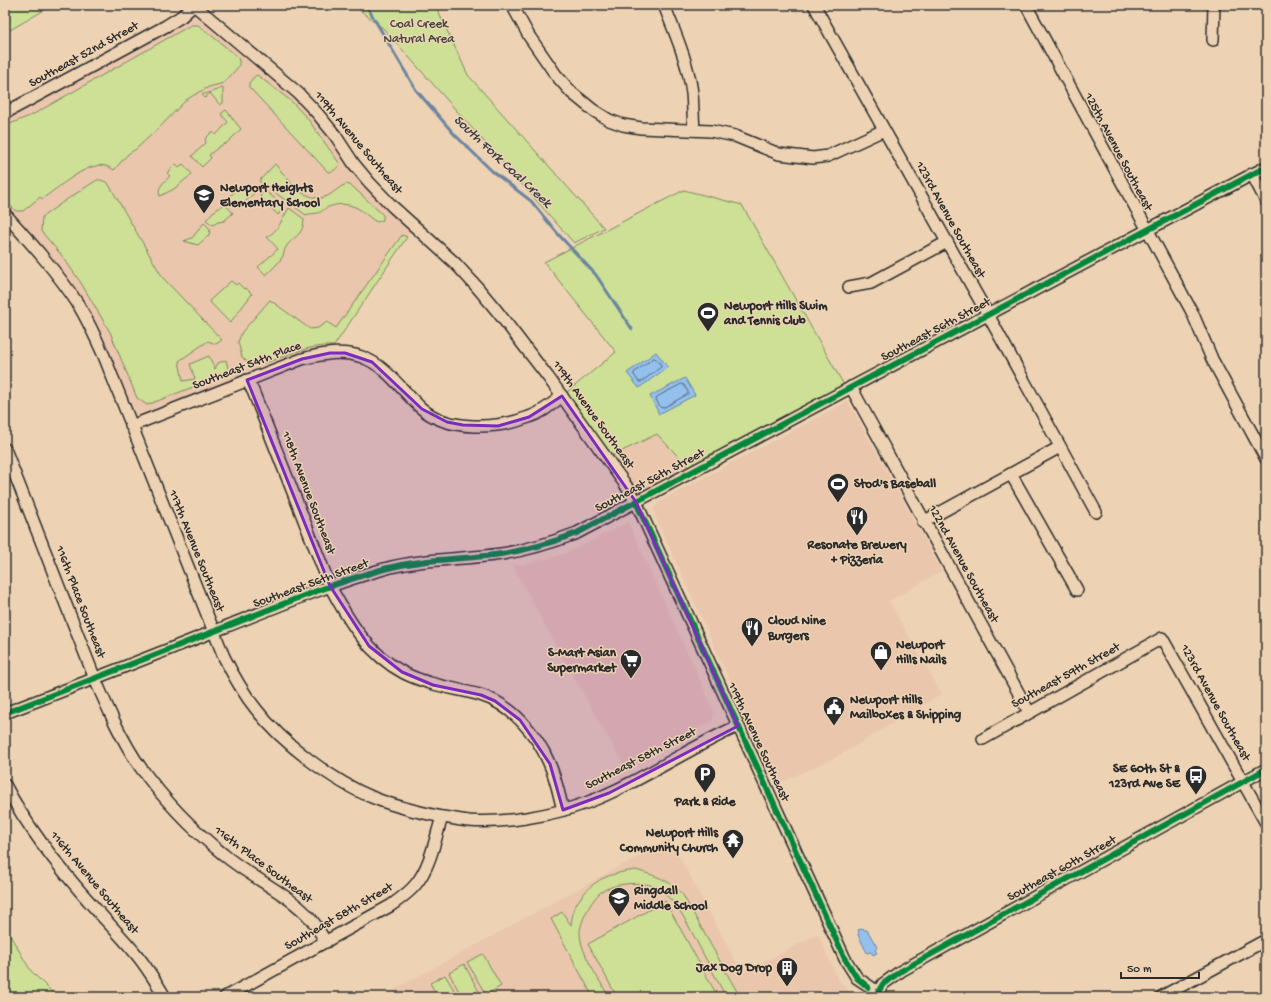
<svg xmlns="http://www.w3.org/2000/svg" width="1271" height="1002" font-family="'Gochi Hand',sans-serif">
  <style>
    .built { fill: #eac6ad }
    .green { fill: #cde095; stroke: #7c8660 }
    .water { fill: #94c0ee; stroke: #6a84a0 }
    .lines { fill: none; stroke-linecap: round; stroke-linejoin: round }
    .shore { stroke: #556779; stroke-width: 1 }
    .stream { stroke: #6a84a0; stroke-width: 3 }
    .minor-casing { stroke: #2b2b2b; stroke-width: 14 }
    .minor { stroke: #edd3b4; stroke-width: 11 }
    .cycleway-casing { stroke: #edd3b4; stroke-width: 8 }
    .cycleway { stroke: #00873e; stroke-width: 6 }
    .marked { fill: #7b2cbf; fill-opacity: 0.2; stroke: #7b2cbf; stroke-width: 3; stroke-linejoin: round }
    .labels { text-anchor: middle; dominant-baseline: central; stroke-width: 3; stroke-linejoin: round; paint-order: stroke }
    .park-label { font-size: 13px; fill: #43463b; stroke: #edd3b4 }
    .street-label { font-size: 13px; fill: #2b2b2b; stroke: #edd3b4 }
    .poi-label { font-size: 13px; font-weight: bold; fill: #2b2b2b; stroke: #edd3b4; text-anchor: start }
    .water-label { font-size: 14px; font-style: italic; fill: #3b4148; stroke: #edd3b4 }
  </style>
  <rect width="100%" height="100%" fill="#edd3b4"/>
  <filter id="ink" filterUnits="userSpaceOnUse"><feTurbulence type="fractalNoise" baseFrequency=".025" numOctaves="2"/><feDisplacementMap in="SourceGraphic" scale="8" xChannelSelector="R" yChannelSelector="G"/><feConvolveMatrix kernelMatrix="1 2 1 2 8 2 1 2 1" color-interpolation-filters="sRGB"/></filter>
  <g filter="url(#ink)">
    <g class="built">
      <path d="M194,5L258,60L335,135L414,226L334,346L330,353L131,426L92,329L5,214V113Z"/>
      <path d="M848,401L942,571L889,601L942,694L835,758L777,784L656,518L654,508L660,501Z"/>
      <path d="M657,434L689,468L641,495L612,456Z"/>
      <path d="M628,522L715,713L712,721L626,769L551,637L513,566L526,564L566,553Z"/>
      <path d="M670,839L742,973L818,934L838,980L855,997H380Z"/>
    </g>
    <g class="green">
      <path d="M5,5H53L5,33Z"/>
      <path d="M353,5H435L468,75L604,228L574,243L384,29Z"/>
      <path d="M191,25H198L202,28L237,56L239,60V66L224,83L209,87L199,92L186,100L161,126L136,149L128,154L114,170C108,166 102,164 96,166C81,168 55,190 42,199L40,197L23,211H16L5,200V126L32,115Z"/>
      <path d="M257,75L291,101L307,118L340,164C337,168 334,172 328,172L249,87V83L253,78Z"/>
      <path d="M223,88V103L220,105L210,93L205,98L202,95Z"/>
      <path d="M226,110L241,129L227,143L220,146L209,155L211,158L202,167L192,156L206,143L205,139L212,132L216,135L228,122L221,114Z"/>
      <path d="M176,164L179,167L183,164L192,174L174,189L160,196C156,187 165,182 170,176L167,173Z"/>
      <path d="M275,164L298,191L312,197L321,198L328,196L342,186L347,184L353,187L383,215V220L377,222C370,219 366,213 359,209C349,203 337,203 326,208C324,209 321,212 318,213C314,214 311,213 306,215L259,181Z"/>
      <path d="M97,180H101L108,183L163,278L222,340L216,344L208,341L179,361L183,381L195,379L190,364L209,356L215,369L218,363L226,360L228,368L226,374L147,405L137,398L110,332L81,283L63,257L41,231L42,217L66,200Z"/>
      <path d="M242,185C247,189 252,188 258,185L260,187L239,208L229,197Z"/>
      <path d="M264,190L284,206L278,215L260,196Z"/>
      <path d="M684,190L742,205L844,385L689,468L657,434L612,456L566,393L616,352L544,262Z"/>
      <path d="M225,204L233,213L224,221L218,222L213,225L206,220L213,212Z"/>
      <path d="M289,208L304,219C303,237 294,235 286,247C284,250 284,253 283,256C279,263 272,269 266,275L258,267L278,249L267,237C279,230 282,219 289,208Z"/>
      <path d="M204,223L210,229L209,235L198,245L184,241L192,238Z"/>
      <path d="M402,235L407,237L334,346C309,344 287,356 265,363L260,362L251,364L246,361L242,357L238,342L242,332L270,300L310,329L318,328L327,322L336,328Z"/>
      <path d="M231,281L236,285L238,283L244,289L246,288L252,294L230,323L209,301Z"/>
      <path d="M636,870C658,877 667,878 683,895L740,997H726C717,980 708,963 699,946C688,925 678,901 657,888C645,880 613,883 601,892C592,899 579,923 580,934C581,954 599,979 609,997H593L551,919L562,912L571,925C572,920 572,915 574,910C575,905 579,900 582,896C597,877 613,873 636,870Z"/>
      <path d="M665,901L718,997H617L588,944Z"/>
      <path d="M5,927L31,971L57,997H5Z"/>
      <path d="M483,954L501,986L486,995L467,962Z"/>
      <path d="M464,964L482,997H462L449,973Z"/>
      <path d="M445,975L458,997H438L430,983Z"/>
    </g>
    <g class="water">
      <path d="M656,352L668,367L639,388L627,373Z"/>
      <path d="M685,378L695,395L659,414L650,396Z"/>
      <path d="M863,928L864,930H867L877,947L875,950L877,953L873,955L871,952L867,953L858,935L859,932L858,930Z"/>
    </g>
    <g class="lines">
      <g class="shore">
        <path d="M654,358C657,358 661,364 661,367L641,382H639L634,375V373Z"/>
        <path d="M682,384L684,385L688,392V394L663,408L660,407L656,399L657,397Z"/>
      </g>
      <path class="stream" d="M366,5L416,90L455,135L492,171L531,201L558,234L596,275L632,329"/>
      <g class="minor-casing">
        <g id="minor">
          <path d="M512,5L529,36L556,75L572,93L593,110L609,120L623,125L641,128L711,131L735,136L779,154L813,158L828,156L884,130"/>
          <path d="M664,5C675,33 688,62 692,93C693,105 693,117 694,130"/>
          <path d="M814,5L992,322L1096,512"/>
          <path d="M1026,5L1192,312L1212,359L1266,459"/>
          <path d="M1213,40L1214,5"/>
          <path d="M5,113L166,26L182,16L194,5L298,93L317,113L335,135L354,164L369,182L392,206L455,263L477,287L497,311L548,377L625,484L636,502L845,959L857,978L878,992"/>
          <path d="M1252,174L1266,201"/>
          <path d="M5,214C31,243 57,272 78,304C88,321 96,338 104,356L224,657C233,675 243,693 256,709C282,743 334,782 374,798C396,807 419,812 442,817"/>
          <path d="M849,287L871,283L947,242"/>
          <path d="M247,380L253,391L330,586C348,620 368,654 404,673C428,685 454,688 480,695C511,704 537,734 549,763C556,778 559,795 563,810"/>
          <path d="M851,387L1029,712"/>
          <path d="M131,426L302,359C322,354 342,350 362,357C387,366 402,391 421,408C448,432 498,429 529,417C542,413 552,404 562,396"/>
          <path d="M5,449L95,679C108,709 122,741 141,768C165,801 192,829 223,854C251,878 287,892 311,919C317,926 321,935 326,942"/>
          <path d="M1011,474L1077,590"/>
          <path d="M923,522L1060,447"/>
          <path d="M5,713C79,685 152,656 225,627C278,606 330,584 384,569C423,558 462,560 501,554C528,550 551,543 577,533L1266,167"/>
          <path d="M983,739L1162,638L1266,823"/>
          <path d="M5,785C28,829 60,869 93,906C107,922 122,937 136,954C147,967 156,982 165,997"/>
          <path d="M225,997L390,906C400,899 409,893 416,884C431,865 435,839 442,817C451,818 460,820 469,821C504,824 553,815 586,803C639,783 687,749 738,726"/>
          <path d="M875,997L883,984L901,971L1266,769"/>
          <path d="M1161,997L1266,940"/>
        </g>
      </g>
      <use href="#minor" class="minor"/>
      <g class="cycleway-casing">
        <g id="cycleway">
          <path d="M636,502L845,959L857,978L868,987"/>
          <path d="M5,713C79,685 152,656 225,627C278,606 330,584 384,569C423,558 462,560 501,554C528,550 551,543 577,533L1266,167"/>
          <path d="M875,997L883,984L901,971L1266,769"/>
        </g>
      </g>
      <use href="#cycleway" class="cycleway"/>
    </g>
  </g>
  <path class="marked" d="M330,353H345L372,362L422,409L447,422L463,425L498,426L529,417L562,396L636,502L738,726L609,793L563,810L550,764L520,720L495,701L481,695L433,685L402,672L369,646L330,586L247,380L302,359Z"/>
  <defs>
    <g id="school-pin" transform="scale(1.15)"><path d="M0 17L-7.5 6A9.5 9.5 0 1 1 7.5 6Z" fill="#2b2b2b" stroke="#edd3b4"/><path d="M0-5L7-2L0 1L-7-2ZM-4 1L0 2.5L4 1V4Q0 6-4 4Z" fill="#fff"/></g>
    <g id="stadium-pin" transform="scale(1.15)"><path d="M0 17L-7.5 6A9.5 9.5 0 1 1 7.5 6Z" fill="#2b2b2b" stroke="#edd3b4"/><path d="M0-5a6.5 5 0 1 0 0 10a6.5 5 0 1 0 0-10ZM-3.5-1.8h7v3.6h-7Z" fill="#fff"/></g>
    <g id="restaurant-pin" transform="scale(1.15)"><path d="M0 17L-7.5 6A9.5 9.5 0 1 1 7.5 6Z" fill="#2b2b2b" stroke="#edd3b4"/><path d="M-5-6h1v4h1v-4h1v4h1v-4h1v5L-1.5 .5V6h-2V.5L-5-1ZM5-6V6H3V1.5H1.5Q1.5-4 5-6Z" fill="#fff"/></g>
    <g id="shop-pin" transform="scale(1.15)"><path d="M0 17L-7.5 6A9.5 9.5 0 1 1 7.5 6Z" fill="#2b2b2b" stroke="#edd3b4"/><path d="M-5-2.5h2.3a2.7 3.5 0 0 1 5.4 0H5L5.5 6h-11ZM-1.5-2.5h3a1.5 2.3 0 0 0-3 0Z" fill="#fff"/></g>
    <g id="supermarket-pin" transform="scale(1.15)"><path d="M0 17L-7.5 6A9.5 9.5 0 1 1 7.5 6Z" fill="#2b2b2b" stroke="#edd3b4"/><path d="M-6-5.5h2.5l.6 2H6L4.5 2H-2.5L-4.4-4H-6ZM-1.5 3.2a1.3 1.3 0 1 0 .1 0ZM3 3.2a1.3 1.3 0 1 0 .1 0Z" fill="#fff"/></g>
    <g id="civic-pin" transform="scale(1.15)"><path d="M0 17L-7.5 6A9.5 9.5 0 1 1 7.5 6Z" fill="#2b2b2b" stroke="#edd3b4"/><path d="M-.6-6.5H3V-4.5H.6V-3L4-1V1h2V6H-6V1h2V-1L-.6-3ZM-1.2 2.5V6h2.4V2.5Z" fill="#fff"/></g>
    <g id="parking-pin" transform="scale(1.15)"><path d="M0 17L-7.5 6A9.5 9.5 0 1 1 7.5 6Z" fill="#2b2b2b" stroke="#edd3b4"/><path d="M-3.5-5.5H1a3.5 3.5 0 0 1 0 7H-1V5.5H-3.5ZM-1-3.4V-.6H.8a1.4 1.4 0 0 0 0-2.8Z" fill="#fff"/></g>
    <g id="bus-pin" transform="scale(1.15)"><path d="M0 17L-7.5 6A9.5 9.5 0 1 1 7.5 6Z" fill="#2b2b2b" stroke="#edd3b4"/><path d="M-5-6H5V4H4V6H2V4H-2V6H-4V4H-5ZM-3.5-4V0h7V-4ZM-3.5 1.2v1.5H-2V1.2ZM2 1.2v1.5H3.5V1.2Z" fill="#fff"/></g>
    <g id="temple-pin" transform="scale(1.15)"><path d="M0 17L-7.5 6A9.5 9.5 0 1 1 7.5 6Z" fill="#2b2b2b" stroke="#edd3b4"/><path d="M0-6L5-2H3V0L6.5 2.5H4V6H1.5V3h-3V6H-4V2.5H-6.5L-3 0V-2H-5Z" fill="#fff"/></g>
    <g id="building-pin" transform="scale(1.15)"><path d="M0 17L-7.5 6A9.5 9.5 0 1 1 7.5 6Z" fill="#2b2b2b" stroke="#edd3b4"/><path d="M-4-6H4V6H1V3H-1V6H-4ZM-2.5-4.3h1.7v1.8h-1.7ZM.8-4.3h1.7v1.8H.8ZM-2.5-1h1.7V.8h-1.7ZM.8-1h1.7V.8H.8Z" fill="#fff"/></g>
  </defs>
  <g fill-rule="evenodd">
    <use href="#school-pin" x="204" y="195"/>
    <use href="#stadium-pin" x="708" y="313"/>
    <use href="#stadium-pin" x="838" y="484"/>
    <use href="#restaurant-pin" x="857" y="517"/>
    <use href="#restaurant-pin" x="752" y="628"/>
    <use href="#shop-pin" x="881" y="652"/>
    <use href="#supermarket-pin" x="631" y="660"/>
    <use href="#civic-pin" x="834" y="707"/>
    <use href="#parking-pin" x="705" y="774"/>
    <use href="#bus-pin" x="1196" y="776"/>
    <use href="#temple-pin" x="733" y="840"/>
    <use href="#school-pin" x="619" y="898"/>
    <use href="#building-pin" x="787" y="968"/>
  </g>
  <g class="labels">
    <g class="park-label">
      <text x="419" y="24">Coal Creek<tspan x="419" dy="15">Natural Area</tspan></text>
    </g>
    <g class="street-label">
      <text transform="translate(84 55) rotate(-29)">Southeast 52nd Street</text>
      <text transform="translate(358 143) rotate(50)">119th Avenue Southeast</text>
      <text transform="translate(1118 152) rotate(62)">125th Avenue Southeast</text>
      <text transform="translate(950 220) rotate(61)">123rd Avenue Southeast</text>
      <text transform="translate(936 330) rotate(-28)">Southeast 56th Street</text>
      <text transform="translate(247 366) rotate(-21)">Southeast 54th Place</text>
      <text transform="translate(593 415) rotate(54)">119th Avenue Southeast</text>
      <text transform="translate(650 481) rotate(-28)">Southeast 56th Street</text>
      <text transform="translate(308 493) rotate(69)">118th Avenue Southeast</text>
      <text transform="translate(196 551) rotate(68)">117th Avenue Southeast</text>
      <text transform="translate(963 564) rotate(61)">122nd Avenue Southeast</text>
      <text transform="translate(311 584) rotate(-20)">Southeast 56th Street</text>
      <text transform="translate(80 602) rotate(69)">116th Place Southeast</text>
      <text transform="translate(1066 676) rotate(-29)">Southeast 59th Street</text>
      <text transform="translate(1215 703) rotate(61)">123rd Avenue Southeast</text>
      <text transform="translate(758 742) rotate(65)">119th Avenue Southeast</text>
      <text transform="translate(641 759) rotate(-27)">Southeast 58th Street</text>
      <text transform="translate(263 865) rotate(37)">116th Place Southeast</text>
      <text transform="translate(1062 869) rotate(-29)">Southeast 60th Street</text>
      <text transform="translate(94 883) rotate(50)">116th Avenue Southeast</text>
      <text transform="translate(339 917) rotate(-30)">Southeast 58th Street</text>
    </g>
    <g class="poi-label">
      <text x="220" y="188">Newport Heights<tspan x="220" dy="15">Elementary School</tspan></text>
      <text x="724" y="306">Newport Hills Swim<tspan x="724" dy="15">and Tennis Club</tspan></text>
      <text x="854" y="484">Stod's Baseball</text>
      <text x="857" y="545" text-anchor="middle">Resonate Brewery<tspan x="857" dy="15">+ Pizzeria</tspan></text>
      <text x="768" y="621">Cloud Nine<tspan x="768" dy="15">Burgers</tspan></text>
      <text x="896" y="645">Newport<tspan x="896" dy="15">Hills Nails</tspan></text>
      <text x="616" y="653" text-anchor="end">S-Mart Asian<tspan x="616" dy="15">Supermarket</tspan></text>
      <text x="850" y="700">Newport Hills<tspan x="850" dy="15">Mailboxes &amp; Shipping</tspan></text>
      <text x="1180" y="769" text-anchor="end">SE 60th St &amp;<tspan x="1180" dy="15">123rd Ave SE</tspan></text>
      <text x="705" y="802" text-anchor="middle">Park &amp; Ride</text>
      <text x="718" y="833" text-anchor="end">Newport Hills<tspan x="718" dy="15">Community Church</tspan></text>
      <text x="634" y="891">Ringdall<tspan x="634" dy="15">Middle School</tspan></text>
      <text x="772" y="968" text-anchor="end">Jax Dog Drop</text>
    </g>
    <g class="water-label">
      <text transform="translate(502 162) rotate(43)">South Fork Coal Creek</text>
    </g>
  </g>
  <rect width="1271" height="1002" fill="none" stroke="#edd3b4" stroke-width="20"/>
  <rect x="10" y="10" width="1251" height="982" fill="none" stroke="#2b2b2b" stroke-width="1.5" filter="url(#ink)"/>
  <path d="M1121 972v6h78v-6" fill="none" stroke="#2b2b2b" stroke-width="2"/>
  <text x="1127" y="972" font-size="12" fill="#2b2b2b" stroke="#edd3b4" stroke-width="3" paint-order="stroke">50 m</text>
</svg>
